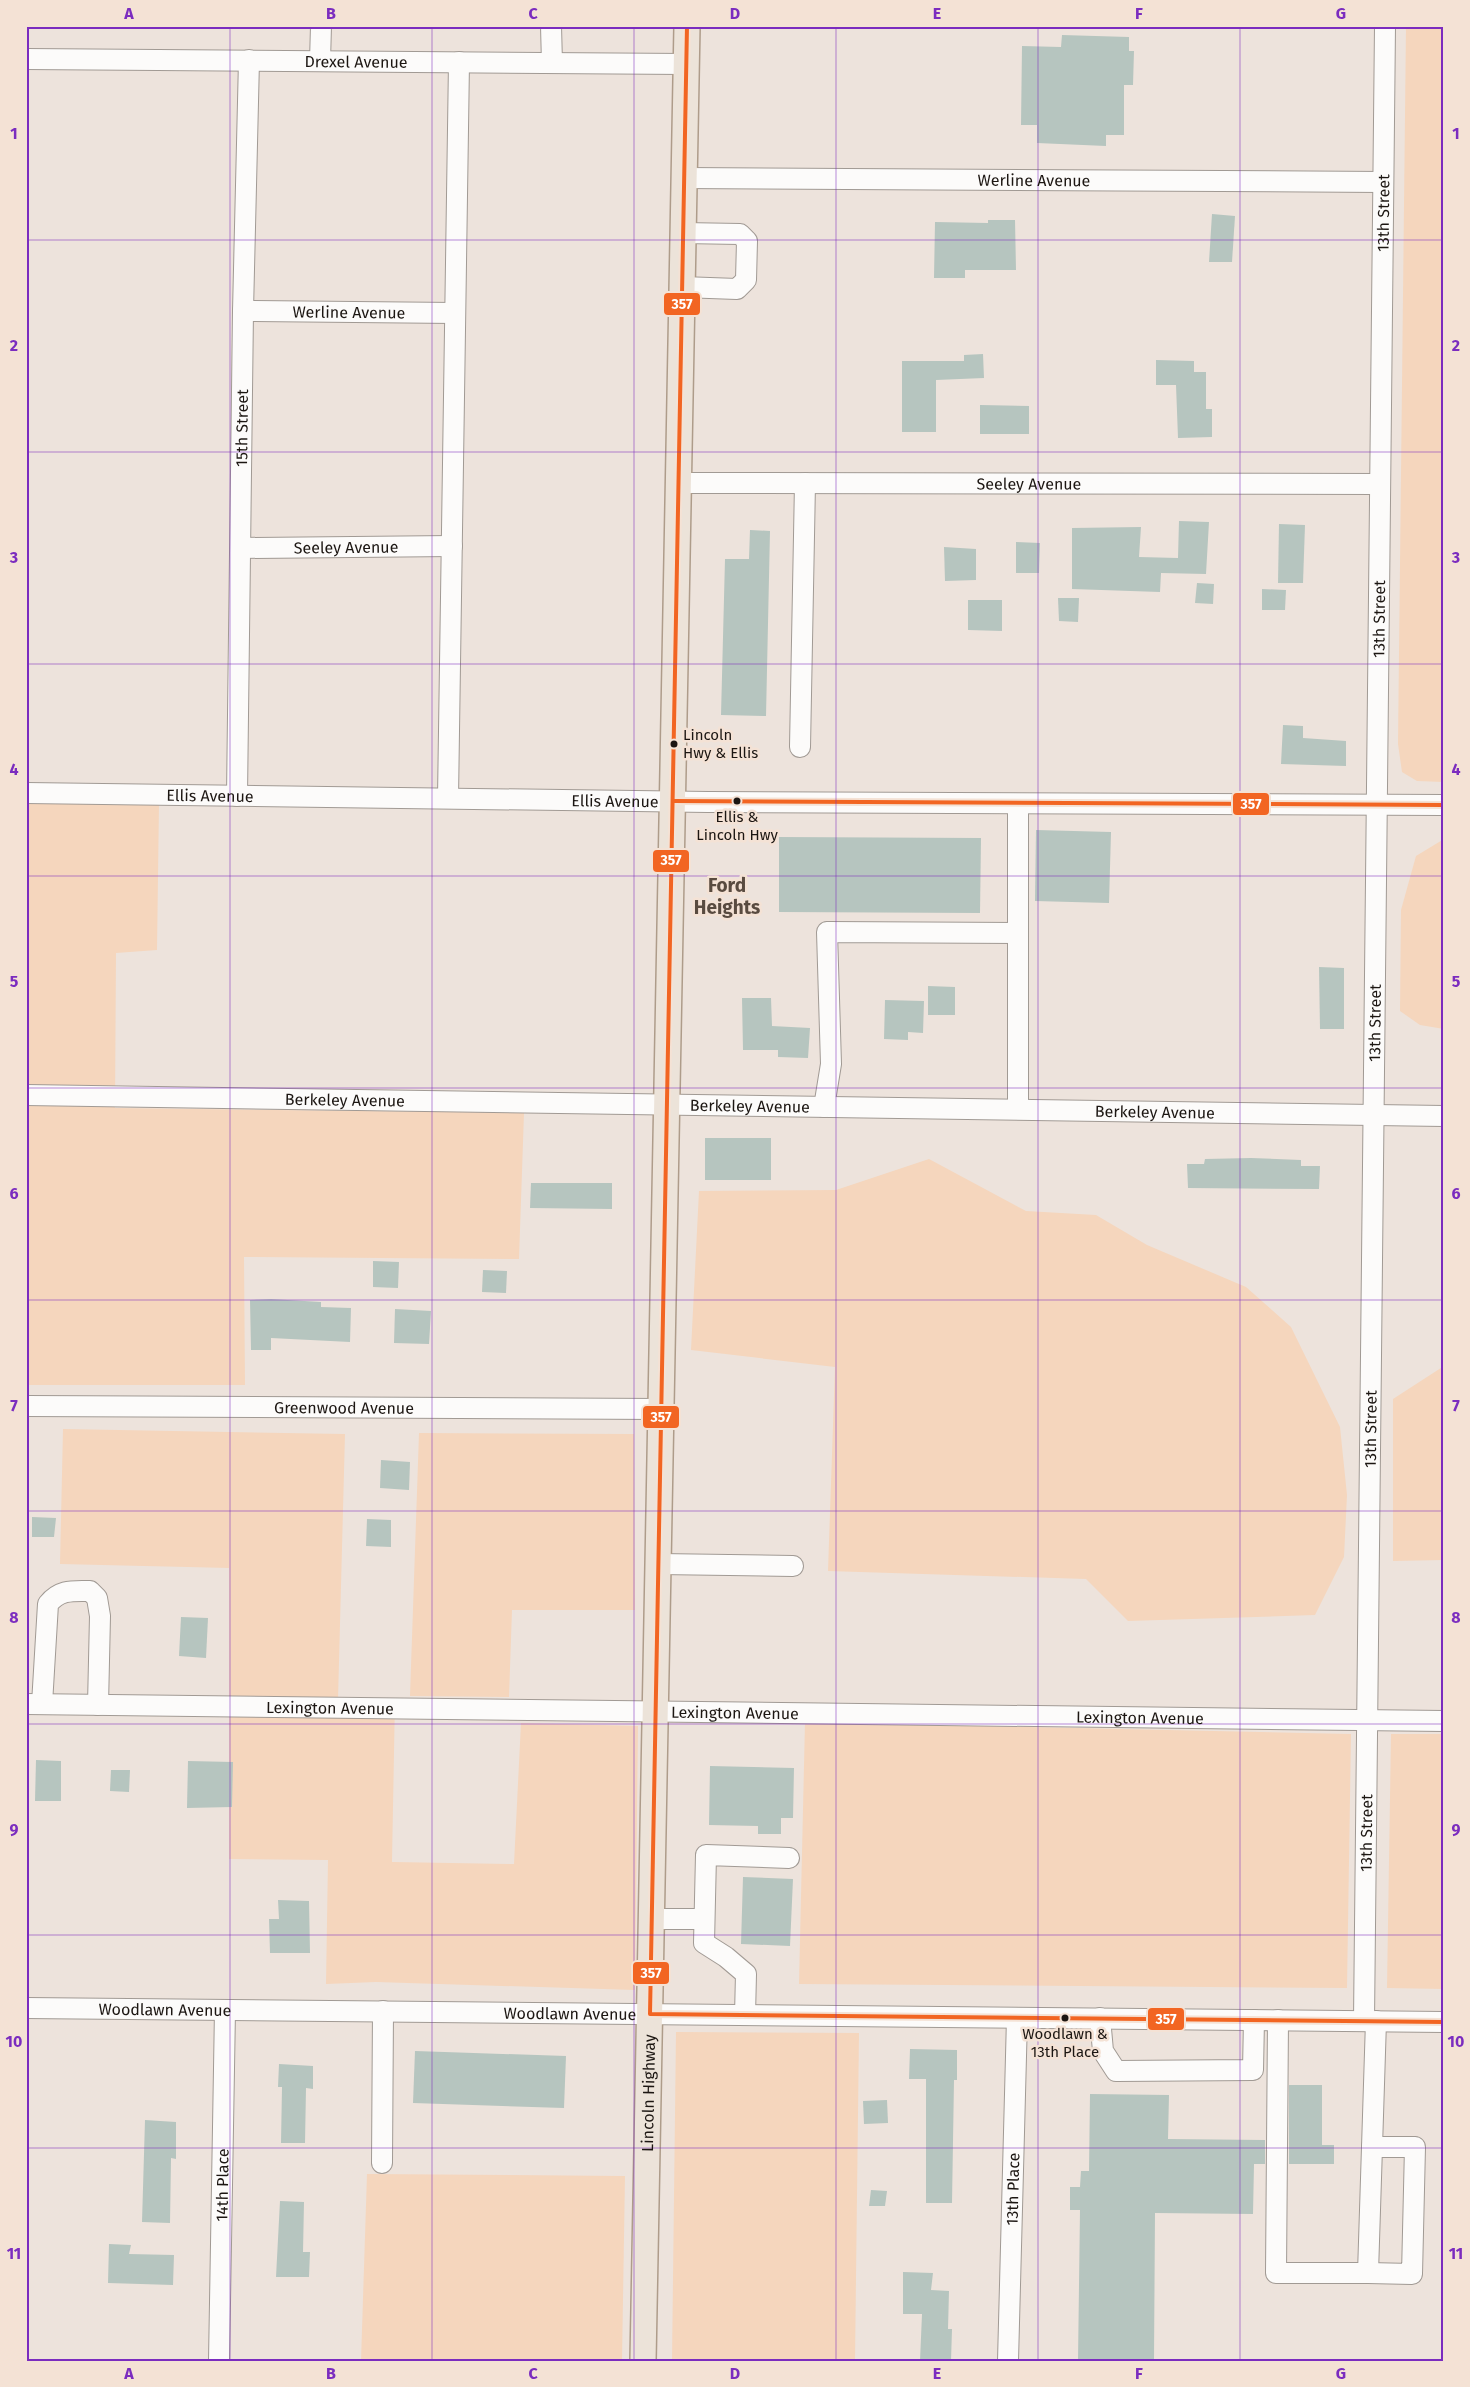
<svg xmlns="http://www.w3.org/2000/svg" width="1470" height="2387" font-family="'Fira Sans',sans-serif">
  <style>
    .green { fill: #f5d6bd }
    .building { fill: #b6c5bf }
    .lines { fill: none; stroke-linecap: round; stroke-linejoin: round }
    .minor-casing { stroke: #a19a94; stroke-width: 22 }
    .major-casing { stroke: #ae9c8a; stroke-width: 28 }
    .minor { stroke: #fcfbfa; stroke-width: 20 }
    .major { stroke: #ece3d9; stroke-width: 25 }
    .bus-1-casing { stroke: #f4e2d5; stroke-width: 8 }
    .bus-1 { stroke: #f26522; stroke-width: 4 }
    .grid { fill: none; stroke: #7b2cbf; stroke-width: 1; stroke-opacity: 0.55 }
    .bus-dot { fill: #1c1612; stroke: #f4e2d5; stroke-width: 2 }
    .labels { text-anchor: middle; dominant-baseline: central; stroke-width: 5; stroke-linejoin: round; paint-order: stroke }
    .bus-label { font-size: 15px; fill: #1c1612; stroke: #f4e2d5 }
    .street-label { font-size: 16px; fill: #1c1612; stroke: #f4e2d5 }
    .quarter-label { font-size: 19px; font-weight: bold; fill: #594b40; stroke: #f4e2d5 }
    .line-badge { stroke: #f4e2d5; stroke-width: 2 }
    .badge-label { font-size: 14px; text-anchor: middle; font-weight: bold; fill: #fff }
    .neatline { fill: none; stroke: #7b2cbf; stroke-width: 2 }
    .grid-label { font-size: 16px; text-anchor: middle; font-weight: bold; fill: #7b2cbf }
  </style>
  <rect width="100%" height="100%" fill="#ede3dc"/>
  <g class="green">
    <path d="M1406,26H1444V782L1417,781L1402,772L1398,744Z"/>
    <path d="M159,803L157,950L116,953L115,1108L524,1113L519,1259L244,1257L245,1385H26V804Z"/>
    <path d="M1444,839V1029L1420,1025L1400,1011L1401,910L1416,856Z"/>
    <path d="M929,1159L1026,1211L1096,1215L1147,1245L1246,1287L1291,1327L1340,1427L1347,1495L1344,1557L1315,1615L1128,1621L1086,1579L828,1571L835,1367L691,1350L699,1191L836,1190Z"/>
    <path d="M1444,1366V1560L1393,1561V1399Z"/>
    <path d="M63,1429L345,1434L338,1700L395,1698L392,1862L514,1864L521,1723L638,1726L635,1990L376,1982L326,1984L328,1860L229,1859V1568L60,1564Z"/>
    <path d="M419,1433L634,1434L635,1610H512L509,1697L410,1696Z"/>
    <path d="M805,1722L1351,1734L1347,1988L799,1984Z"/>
    <path d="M1391,1734H1444V1989L1387,1988Z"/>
    <path d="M676,2032L859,2033L855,2361H672Z"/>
    <path d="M367,2174L625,2176L622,2361H361Z"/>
  </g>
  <g class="building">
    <path d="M1062,35L1129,37V51H1134L1133,85H1124V135H1106V146L1037,143V125H1021L1022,46L1061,47Z"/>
    <path d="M1212,214L1235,216L1232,262H1209Z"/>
    <path d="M988,220H1015L1016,270H965V278H934L935,222L988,223Z"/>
    <path d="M983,354L984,378L936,380V432H902V361H964V355Z"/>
    <path d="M1156,360L1194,361V372H1206V409H1212V437L1178,438L1176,385H1156Z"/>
    <path d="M980,405L1029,406V434H980Z"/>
    <path d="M1179,521L1209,522L1206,574L1161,573L1160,592L1072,589V528L1141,527L1139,557L1178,558Z"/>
    <path d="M1279,524L1305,525L1303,583H1278Z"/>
    <path d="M750,530L770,531L766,716L721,715L725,559H749Z"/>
    <path d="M1016,542L1040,543L1039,573H1016Z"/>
    <path d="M944,547L976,549V580L945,581Z"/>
    <path d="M1197,583L1214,584L1213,604L1195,603Z"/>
    <path d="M1262,589L1286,590L1285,610H1262Z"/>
    <path d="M1058,598H1079L1078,622L1059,621Z"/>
    <path d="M968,600H1002V631L968,630Z"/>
    <path d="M1283,725L1303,726V738L1346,741V766L1281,764Z"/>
    <path d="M1036,830L1111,832L1109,903L1035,901Z"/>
    <path d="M779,837L981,838L980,913L779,912Z"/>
    <path d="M1319,967L1344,968V1029H1320Z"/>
    <path d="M928,986L955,987V1015H928Z"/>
    <path d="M742,998H771L772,1026L810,1028L808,1058L778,1057V1050H743Z"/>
    <path d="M885,1000L924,1001L923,1033L908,1032V1040L884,1039Z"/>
    <rect x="705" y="1138" width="66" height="42"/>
    <path d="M1251,1158L1301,1160V1166H1320L1319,1189L1188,1188L1187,1164H1204L1205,1159Z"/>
    <path d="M531,1183H612V1209L530,1208Z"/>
    <path d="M373,1261L399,1262L398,1288L373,1287Z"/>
    <path d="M483,1270L507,1271L506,1293L482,1292Z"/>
    <path d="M271,1299L321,1302V1307L351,1308L350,1342L271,1338V1350H251L250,1300Z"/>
    <path d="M395,1309L431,1311L429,1344L394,1343Z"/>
    <path d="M381,1460L410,1462L409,1490L380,1488Z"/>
    <path d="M32,1517L56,1518L54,1537H32Z"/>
    <path d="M367,1519L391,1520V1547L366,1546Z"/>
    <path d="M181,1617L208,1618L206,1658L179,1656Z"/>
    <path d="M36,1760L61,1761V1801H35Z"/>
    <path d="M188,1761L233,1762L232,1807L187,1808Z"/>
    <path d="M710,1766L794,1768L793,1818H781V1834H758V1826L709,1825Z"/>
    <path d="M111,1770H130L129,1792L110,1791Z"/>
    <path d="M743,1877L793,1879L790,1946L741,1944Z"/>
    <path d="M278,1900L309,1901L310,1953H270L269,1919H279Z"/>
    <path d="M910,2049L957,2050V2080H954L952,2203H926V2079H909Z"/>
    <path d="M415,2051L566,2056L564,2108L413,2103Z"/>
    <path d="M279,2064L313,2066V2089L306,2088L305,2143H281L282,2087H278Z"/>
    <path d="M1289,2085H1322V2145H1334V2164H1289Z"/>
    <path d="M1090,2094L1169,2095L1168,2139L1265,2140V2164H1254L1253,2214L1155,2213L1154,2361H1078L1080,2210H1070V2187H1080L1081,2171H1089Z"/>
    <path d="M887,2100L888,2123L864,2124L863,2101Z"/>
    <path d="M145,2120L176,2122V2159L171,2158L170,2223L142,2222Z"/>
    <path d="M871,2190L887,2191L885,2206H869Z"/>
    <path d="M280,2201L304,2202L303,2252H310L309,2277H276Z"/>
    <path d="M109,2244L131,2245L129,2254L174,2255L173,2285L108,2283Z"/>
    <path d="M903,2272L933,2273L931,2290L949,2291L948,2329H952L951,2361H920L922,2314H903Z"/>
  </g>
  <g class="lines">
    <g class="minor-casing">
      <g id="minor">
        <path d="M551,26L552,63"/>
        <path id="s1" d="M26,59L686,64"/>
        <path d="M320,61L321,26"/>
        <path id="s2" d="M684,178L1383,182"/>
        <path d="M682,287L737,289L746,280L747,241L740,234L683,233"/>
        <path id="s3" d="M243,311L455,313"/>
        <path id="s4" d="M679,483L1380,484"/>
        <path id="s5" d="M241,548L452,546"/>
        <path d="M800,747L805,483"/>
        <path id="s6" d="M26,793L708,802L1444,805"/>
        <path id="s7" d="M237,796L243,311L249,60"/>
        <path d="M448,798L459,62"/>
        <path d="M1018,804V1109"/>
        <path id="s8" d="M26,1095L1444,1116"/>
        <path d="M824,1107L831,1064L827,932L1018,933"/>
        <path id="s9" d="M26,1406L661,1409"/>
        <path d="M659,1564L793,1566"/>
        <path id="s10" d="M26,1704L1444,1721"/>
        <path d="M42,1704L48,1604C60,1589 73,1591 90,1591L97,1598L100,1616L98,1705"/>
        <path d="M652,1919H704"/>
        <path id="s11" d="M26,2008L1444,2022"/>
        <path d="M745,2015L746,1974L726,1957L704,1943L706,1855L789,1858"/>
        <path d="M1100,2018L1103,2051L1116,2071L1253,2070L1254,2020"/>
        <path d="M1278,2020L1276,2273H1368L1376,2021"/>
        <path id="s12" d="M1364,2021L1385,26"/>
        <path d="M382,2163L383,2011"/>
        <path d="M1368,2273L1412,2274L1415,2147H1372"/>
        <path id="s13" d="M219,2361L225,2010"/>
        <path id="s14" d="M1008,2361L1017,2018"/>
      </g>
    </g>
    <g class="major-casing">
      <g id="major">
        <path id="s15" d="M643,2361L687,26"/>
      </g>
    </g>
    <use href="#minor" class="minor"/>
    <use href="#major" class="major"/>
    <g class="bus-1-casing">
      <g id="bus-1">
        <path d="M687,26L650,2014L1444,2022"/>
        <path d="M673,801L1444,805"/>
      </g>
    </g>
    <use href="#bus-1" class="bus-1"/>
  </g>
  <path class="grid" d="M230,26V2361M432,26V2361M634,26V2361M836,26V2361M1038,26V2361M1240,26V2361M26,240H1444M26,452H1444M26,664H1444M26,876H1444M26,1088H1444M26,1300H1444M26,1511H1444M26,1724H1444M26,1935H1444M26,2148H1444"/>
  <g class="bus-dot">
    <circle cx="674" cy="744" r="4.5"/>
    <circle cx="737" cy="801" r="4.5"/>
    <circle cx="1065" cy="2018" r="4.5"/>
  </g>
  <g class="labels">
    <g class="bus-label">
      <text x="683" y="735" text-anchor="start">Lincoln<tspan x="683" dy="18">Hwy &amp; Ellis</tspan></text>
      <text x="737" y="817">Ellis &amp;<tspan x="737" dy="18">Lincoln Hwy</tspan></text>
      <text x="1065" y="2034">Woodlawn &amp;<tspan x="1065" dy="18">13th Place</tspan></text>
    </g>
    <g class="street-label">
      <text stroke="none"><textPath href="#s1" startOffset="330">Drexel Avenue</textPath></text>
      <text stroke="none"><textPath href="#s2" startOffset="350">Werline Avenue</textPath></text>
      <text stroke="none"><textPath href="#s12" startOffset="1808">13th Street</textPath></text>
      <text stroke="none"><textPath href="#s3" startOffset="106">Werline Avenue</textPath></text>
      <text stroke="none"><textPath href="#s7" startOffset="368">15th Street</textPath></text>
      <text stroke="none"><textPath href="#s4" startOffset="350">Seeley Avenue</textPath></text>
      <text stroke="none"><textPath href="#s5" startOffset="105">Seeley Avenue</textPath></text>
      <text stroke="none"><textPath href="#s12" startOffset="1402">13th Street</textPath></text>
      <text stroke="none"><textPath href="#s6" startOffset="184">Ellis Avenue</textPath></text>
      <text stroke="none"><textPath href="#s6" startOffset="589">Ellis Avenue</textPath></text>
      <text stroke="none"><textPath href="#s12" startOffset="998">13th Street</textPath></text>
      <text stroke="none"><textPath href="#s8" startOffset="319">Berkeley Avenue</textPath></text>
      <text stroke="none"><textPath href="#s8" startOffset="724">Berkeley Avenue</textPath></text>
      <text stroke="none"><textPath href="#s8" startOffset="1129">Berkeley Avenue</textPath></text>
      <text stroke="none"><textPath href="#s9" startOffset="318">Greenwood Avenue</textPath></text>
      <text stroke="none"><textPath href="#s12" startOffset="592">13th Street</textPath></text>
      <text stroke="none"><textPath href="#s10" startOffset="304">Lexington Avenue</textPath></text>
      <text stroke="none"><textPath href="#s10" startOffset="709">Lexington Avenue</textPath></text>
      <text stroke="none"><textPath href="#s10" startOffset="1114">Lexington Avenue</textPath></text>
      <text stroke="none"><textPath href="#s12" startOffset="188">13th Street</textPath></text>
      <text stroke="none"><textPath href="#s11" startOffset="139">Woodlawn Avenue</textPath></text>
      <text stroke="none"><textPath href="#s11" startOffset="544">Woodlawn Avenue</textPath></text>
      <text stroke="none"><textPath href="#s15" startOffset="268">Lincoln Highway</textPath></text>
      <text stroke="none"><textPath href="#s13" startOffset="176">14th Place</textPath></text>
      <text stroke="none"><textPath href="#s14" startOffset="172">13th Place</textPath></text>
    </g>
    <g class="quarter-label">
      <text x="727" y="885">Ford<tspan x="727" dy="22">Heights</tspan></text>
    </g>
  </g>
  <g class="line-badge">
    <rect x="663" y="292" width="38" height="24" rx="5" fill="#f26522"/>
    <rect x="1232" y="792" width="38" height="24" rx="5" fill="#f26522"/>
    <rect x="652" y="849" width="38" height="24" rx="5" fill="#f26522"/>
    <rect x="642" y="1405" width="38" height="24" rx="5" fill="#f26522"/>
    <rect x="632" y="1961" width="38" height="24" rx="5" fill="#f26522"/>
    <rect x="1147" y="2007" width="38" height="24" rx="5" fill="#f26522"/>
  </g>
  <g class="badge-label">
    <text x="682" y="309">357</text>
    <text x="1251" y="809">357</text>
    <text x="671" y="865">357</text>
    <text x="661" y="1422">357</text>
    <text x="651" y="1978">357</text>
    <text x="1166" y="2024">357</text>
  </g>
  <rect width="1470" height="2387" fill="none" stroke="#f4e2d5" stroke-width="55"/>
  <rect x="28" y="28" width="1414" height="2332" class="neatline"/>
  <g class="grid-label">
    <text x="129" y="19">A</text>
    <text x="331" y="19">B</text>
    <text x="533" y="19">C</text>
    <text x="735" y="19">D</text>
    <text x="937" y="19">E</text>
    <text x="1139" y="19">F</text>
    <text x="1341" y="19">G</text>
    <text x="14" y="139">1</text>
    <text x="1456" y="139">1</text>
    <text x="14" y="351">2</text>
    <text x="1456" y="351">2</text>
    <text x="14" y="563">3</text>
    <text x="1456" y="563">3</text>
    <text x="14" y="775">4</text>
    <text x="1456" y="775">4</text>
    <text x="14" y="987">5</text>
    <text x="1456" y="987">5</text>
    <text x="14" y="1199">6</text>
    <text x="1456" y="1199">6</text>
    <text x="14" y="1411">7</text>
    <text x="1456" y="1411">7</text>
    <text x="14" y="1623">8</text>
    <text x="1456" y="1623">8</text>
    <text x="14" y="1835">9</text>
    <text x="1456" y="1835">9</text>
    <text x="14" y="2047">10</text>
    <text x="1456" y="2047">10</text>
    <text x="14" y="2259">11</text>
    <text x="1456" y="2259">11</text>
    <text x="129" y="2379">A</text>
    <text x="331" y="2379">B</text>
    <text x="533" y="2379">C</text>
    <text x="735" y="2379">D</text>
    <text x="937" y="2379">E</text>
    <text x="1139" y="2379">F</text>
    <text x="1341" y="2379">G</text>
  </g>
</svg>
